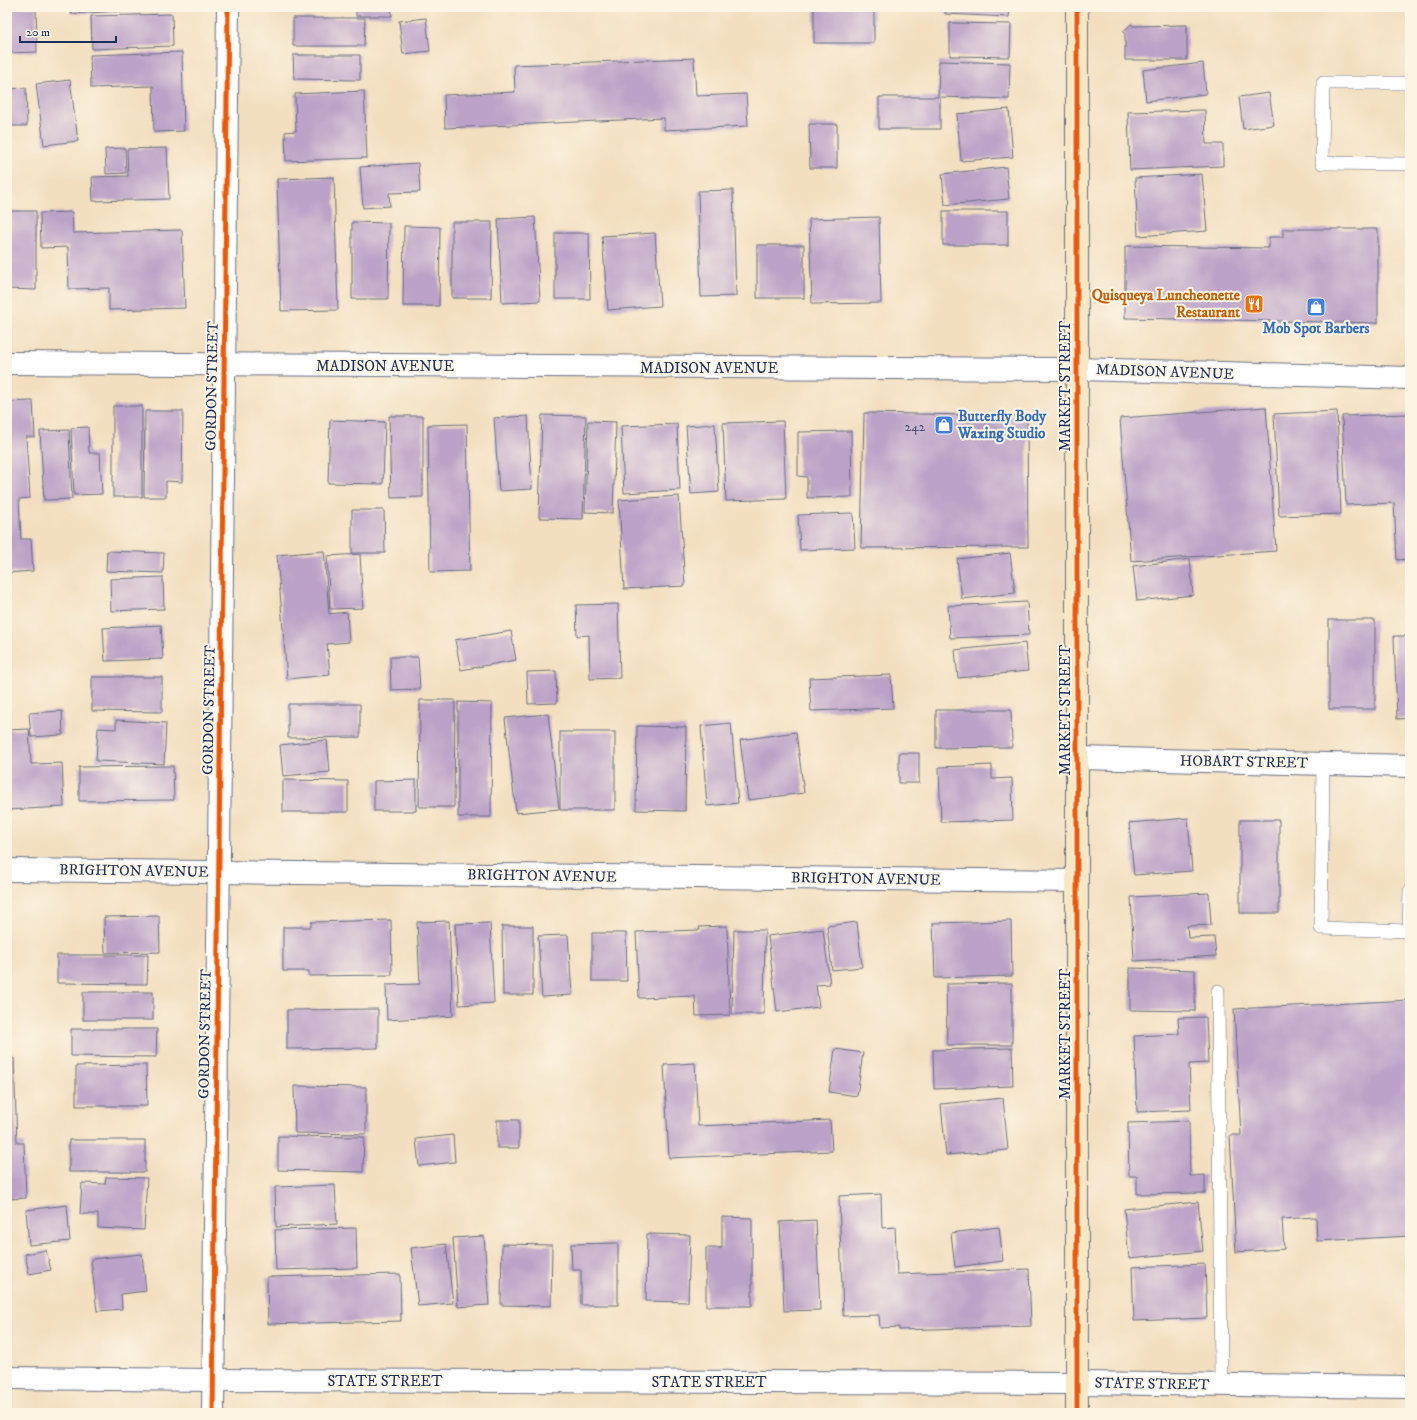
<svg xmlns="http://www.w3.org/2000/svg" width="1417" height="1420" font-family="'IM FELL DW Pica',serif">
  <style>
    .building { fill: #bca2c8 }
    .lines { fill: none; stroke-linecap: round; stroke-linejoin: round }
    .lane-casing { stroke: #676d80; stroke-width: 14 }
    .street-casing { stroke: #676d80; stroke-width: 24 }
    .secondary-casing { stroke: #676d80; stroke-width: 24 }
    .lane { stroke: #fff; stroke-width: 13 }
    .street { stroke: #fff; stroke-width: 22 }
    .secondary { stroke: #f7e8c3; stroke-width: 22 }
    .cycleway-casing { stroke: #fcf5e5; stroke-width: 8 }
    .cycleway { stroke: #e8590c; stroke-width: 5 }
    .labels { text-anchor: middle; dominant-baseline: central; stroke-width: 4; stroke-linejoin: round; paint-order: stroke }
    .number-label { font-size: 13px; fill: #434c78 }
    .food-label { font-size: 15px; font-weight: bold; fill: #c56008; stroke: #fcf5e5; text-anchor: end }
    .shop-label { font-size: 15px; font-weight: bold; fill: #366cbe; stroke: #fcf5e5 }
    .street-label { font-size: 15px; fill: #1b2f5e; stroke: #fcf5e5 }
  </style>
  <rect width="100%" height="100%" fill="#fcf5e5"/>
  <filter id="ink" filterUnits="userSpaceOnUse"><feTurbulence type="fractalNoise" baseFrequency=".025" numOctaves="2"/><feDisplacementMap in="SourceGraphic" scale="8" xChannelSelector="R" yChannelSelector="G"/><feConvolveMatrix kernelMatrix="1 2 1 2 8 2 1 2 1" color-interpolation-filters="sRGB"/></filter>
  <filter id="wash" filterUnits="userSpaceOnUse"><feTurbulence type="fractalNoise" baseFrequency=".012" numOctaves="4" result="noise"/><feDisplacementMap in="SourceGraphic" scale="16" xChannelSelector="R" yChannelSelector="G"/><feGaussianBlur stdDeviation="0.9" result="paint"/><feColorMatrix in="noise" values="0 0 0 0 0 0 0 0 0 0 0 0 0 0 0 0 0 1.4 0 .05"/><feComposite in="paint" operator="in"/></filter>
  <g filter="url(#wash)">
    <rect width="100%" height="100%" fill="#f3dfc0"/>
    <g id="blocks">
      <g class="building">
        <path d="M7,7H36L37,52L7,53Z"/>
        <path d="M70,7H174V8L71,14Z"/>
        <path d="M356,7H391L392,16H356Z"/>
        <rect x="814" y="7" width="60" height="36"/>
        <path d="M946,7H1010L1009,17L945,14Z"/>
        <path d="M172,14L173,46L92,49L91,16Z"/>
        <path d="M293,18H365L364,46H293Z"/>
        <path d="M426,18L430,51L403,54L399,21Z"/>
        <path d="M950,23L1011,24L1010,57L950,56Z"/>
        <path d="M1131,24L1133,26L1187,25V60H1125V34L1123,32Z"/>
        <path d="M182,52L184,131L154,132L153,86L91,88L90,55Z"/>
        <path d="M293,55H360V80L294,79Z"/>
        <path d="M694,58L696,96L746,94L748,126L664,130V118L445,128L444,95L515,92L514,65Z"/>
        <path d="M939,61L1010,63L1009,99L940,97V129H879V97H938Z"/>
        <path d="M1203,63L1206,94L1146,101L1143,70Z"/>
        <path d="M70,80L78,141L44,145L36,84Z"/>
        <path d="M26,88L27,126H7V89Z"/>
        <path d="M364,91L367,158L286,161L285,132L296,131L295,94Z"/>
        <path d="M1269,93L1274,125L1243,129L1239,97Z"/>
        <path d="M1009,109L1013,157L961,161L957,114Z"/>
        <path d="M1205,110L1206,144H1223V166L1130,170L1128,112Z"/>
        <path d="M809,124H837V168H810Z"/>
        <path d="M125,148L126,173L106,174L105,149Z"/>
        <path d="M167,148L169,199L93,201L92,177L128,176L127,149Z"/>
        <path d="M418,163L420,192L389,193L390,206L363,208L360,167Z"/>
        <path d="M1006,167L1009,199L945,205L942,174Z"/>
        <path d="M1202,174L1207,231L1138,236L1135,178Z"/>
        <path d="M334,177L338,310L281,311L277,179Z"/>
        <path d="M733,190L736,296L701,297L698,191Z"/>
        <path d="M7,211H36V290L7,289Z"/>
        <rect x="943" y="211" width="65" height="34"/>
        <path d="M72,212L73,233L182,230L185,308L109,310V288L69,289L68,247L41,248L40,213Z"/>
        <path d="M535,217L540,301L502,303L498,219Z"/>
        <path d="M879,217L881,303L812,304L809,219Z"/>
        <path d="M352,222L389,223L388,299H352Z"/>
        <path d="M452,222H492L491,298H452Z"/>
        <path d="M404,226L440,227L439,306H403Z"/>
        <path d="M1283,229H1378V323L1125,318V246L1269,248V237H1283Z"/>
        <path d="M555,233H589L590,299H555Z"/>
        <path d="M655,233L660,306L608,310L602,236Z"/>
        <rect x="757" y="245" width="47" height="53"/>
        <path d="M33,401L35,437H26L30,498L19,499L21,539H31L33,571L7,573V402Z"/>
        <rect x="113" y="406" width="29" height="91"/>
        <path d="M1266,407L1276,551L1131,561L1120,418Z"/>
        <path d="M145,411H183L182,482L166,481V497H144Z"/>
        <path d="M1337,411L1341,514L1279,516L1274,414Z"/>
        <path d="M864,413L1027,416L1028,547L861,548Z"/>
        <path d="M1410,414V559L1397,560L1394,503L1346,505L1342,416Z"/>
        <path d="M542,415L586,416L583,519L539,518Z"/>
        <path d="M389,416H423V497L391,498Z"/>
        <path d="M528,416L532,489L499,491L494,418Z"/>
        <path d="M330,420L385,422L383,484L328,483Z"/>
        <path d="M588,421L616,422L613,513L585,512Z"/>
        <path d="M783,421L786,499L726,501L723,423Z"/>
        <path d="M467,424L470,571L430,572L428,425Z"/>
        <path d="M677,424L680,490L624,493L621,426Z"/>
        <path d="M715,424L719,492L691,494L686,426Z"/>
        <path d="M88,427L89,453H100L102,494L74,495L71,428Z"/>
        <path d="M69,430L72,499L44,500L40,431Z"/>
        <path d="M851,431L852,497L807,498V477L798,476V432Z"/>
        <path d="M679,496L685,586L624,589L619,500Z"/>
        <path d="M352,510H384L385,553H352Z"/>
        <path d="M853,513L855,548L800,550L798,515Z"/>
        <path d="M107,551L164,553L163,573L106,571Z"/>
        <path d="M324,551L329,614L347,612L349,642L327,644L330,675L287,679L277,555Z"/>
        <path d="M1010,553L1015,593L962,599L957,559Z"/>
        <path d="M360,554L363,608L330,609L327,556Z"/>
        <path d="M1190,559L1193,595L1137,601L1133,566Z"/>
        <path d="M163,577L164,609L111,611L110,579Z"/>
        <path d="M1027,602L1029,635L950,638L948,606Z"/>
        <path d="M618,604L620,678L590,679L589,635L577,636L576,605Z"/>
        <rect x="1329" y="620" width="46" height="89"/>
        <path d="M161,625L163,659L105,661L103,628Z"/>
        <path d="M511,631L516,660L461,670L455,640Z"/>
        <path d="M1394,636H1410V718L1397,719Z"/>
        <path d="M1025,643L1028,671L958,678L955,650Z"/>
        <path d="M390,657H418L420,689L391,690Z"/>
        <path d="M556,671L557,703L528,704L527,672Z"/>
        <path d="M891,675L893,708L811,711L809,678Z"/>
        <path d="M92,677H162V712L92,711Z"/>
        <path d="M420,700H455L454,807H419Z"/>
        <path d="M458,702L492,703L491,817H458Z"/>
        <path d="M288,704H360V737L288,738Z"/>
        <path d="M936,710H1011L1012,747L936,748Z"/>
        <path d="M62,711L63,735L31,737L29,713Z"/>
        <path d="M548,714L559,809L516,813L505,718Z"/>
        <path d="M116,720L166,723L164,764L96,761L98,728L116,729Z"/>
        <path d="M731,723L738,803L707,806L701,726Z"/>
        <path d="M637,726L686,727L685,811L636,810Z"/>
        <path d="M29,729L31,764L62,763L64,807L7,810V730Z"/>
        <rect x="560" y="732" width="55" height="78"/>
        <path d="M796,732L804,793L748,800L740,740Z"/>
        <path d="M327,740L330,772L283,776L280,745Z"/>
        <rect x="899" y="753" width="20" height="30"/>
        <path d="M992,765V779L1012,778L1013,820L941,822L939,767Z"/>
        <path d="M173,766L174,800L79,801V767Z"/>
        <path d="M283,780L348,781V812H283Z"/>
        <path d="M416,780V811H374V781Z"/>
        <path d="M1188,818L1192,871L1134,875L1129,823Z"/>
        <rect x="1240" y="820" width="39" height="93"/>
        <path d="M1209,893L1211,925L1187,926L1188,938L1214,937L1216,956L1134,961L1131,897Z"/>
        <path d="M159,916L160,952L105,953L104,917Z"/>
        <path d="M391,920L392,975L309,976V971H283V927H311V922Z"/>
        <path d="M449,921L453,1016L387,1020L386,985L420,984L417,922Z"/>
        <path d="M1011,921L1012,976L935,978L933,923Z"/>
        <path d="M857,922L862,967L832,970L827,926Z"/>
        <path d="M490,923L494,1003L459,1005L455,924Z"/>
        <path d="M502,926H533V995H503Z"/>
        <path d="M727,926L730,1015L696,1016L695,996L639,998L636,932L700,930L699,927Z"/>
        <path d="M823,929L830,984L816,985L819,1007L777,1012L768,936Z"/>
        <path d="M734,930H765L764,1014H732Z"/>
        <path d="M592,933H626L627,981H592Z"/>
        <path d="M568,935L572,995L542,997L538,936Z"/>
        <path d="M57,955H148L147,984L57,983Z"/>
        <path d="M1130,968L1195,970V1011L1130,1010Z"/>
        <path d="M1012,983V1045H947L946,984Z"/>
        <rect x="83" y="992" width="70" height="28"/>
        <path d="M1410,1000V1236L1317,1241L1316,1217L1282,1219L1284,1249L1236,1252L1230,1135H1241L1234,1009Z"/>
        <path d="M378,1009V1048L287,1049V1010Z"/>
        <path d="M1206,1017L1208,1063L1189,1064L1191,1110L1137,1112L1134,1036L1179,1034L1178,1018Z"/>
        <path d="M71,1029H157L156,1057L71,1056Z"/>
        <path d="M1012,1048L1013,1086L934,1089L933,1050Z"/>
        <path d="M835,1049L863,1053L857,1096L829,1092Z"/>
        <path d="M7,1058H14L17,1143H24L26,1198L7,1199Z"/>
        <path d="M695,1063L698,1126L830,1120L832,1151L669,1158L664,1065Z"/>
        <path d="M146,1065L147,1106H76V1066Z"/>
        <path d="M294,1086L366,1087V1134L295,1133Z"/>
        <path d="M1003,1098L1008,1150L946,1155L941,1104Z"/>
        <rect x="497" y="1120" width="22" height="28"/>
        <path d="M1189,1121L1190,1176L1205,1175V1193L1137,1194V1176H1129L1128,1123Z"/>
        <path d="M453,1135L455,1162L419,1166L416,1139Z"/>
        <path d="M278,1136L364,1137L363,1172L278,1170Z"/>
        <rect x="69" y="1140" width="76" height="32"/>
        <path d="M106,1177L147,1178L144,1230L98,1228V1214H80L82,1183L105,1184Z"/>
        <path d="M335,1185L337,1224L276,1227L275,1187Z"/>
        <path d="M881,1194L882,1228L895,1227L897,1274L1029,1269L1031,1326L899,1330V1327L880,1328L879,1315L843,1316L839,1196Z"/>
        <path d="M1198,1202L1203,1251L1129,1258L1124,1209Z"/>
        <path d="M67,1205L70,1241L29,1245L26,1210Z"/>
        <path d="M722,1217L752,1218V1306H706V1248H722Z"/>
        <path d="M816,1220L820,1310L784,1311L780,1222Z"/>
        <path d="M999,1227L1003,1261L955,1267L951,1233Z"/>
        <path d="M356,1228L357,1268L276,1270L275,1230Z"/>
        <path d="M647,1234L690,1235L688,1302L646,1301Z"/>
        <path d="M484,1236L489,1305L458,1307L453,1238Z"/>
        <path d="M618,1243V1305H581V1270H572L571,1244Z"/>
        <path d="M446,1244L453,1303L418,1306L411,1248Z"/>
        <path d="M502,1244L552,1245L551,1306L501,1305Z"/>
        <path d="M46,1250L51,1270L29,1274L25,1254Z"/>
        <path d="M142,1254L146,1291L121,1294L122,1309L97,1311L91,1259Z"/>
        <path d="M1205,1264L1207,1318L1134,1321L1132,1267Z"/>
        <path d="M400,1274L401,1321L268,1324L267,1277Z"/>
      </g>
    </g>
  </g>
  <g filter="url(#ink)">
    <use href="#blocks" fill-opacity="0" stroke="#676d80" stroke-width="1"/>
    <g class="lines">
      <g class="lane-casing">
        <g id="lane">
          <path d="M1410,83H1323L1322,163L1410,164"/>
          <path d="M1323,764L1321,928L1409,931L1410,891"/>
          <path d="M1218,991L1221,1385"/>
        </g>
      </g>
      <g class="street-casing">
        <g id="street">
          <path d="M7,363L1077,369L1410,378"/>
          <path d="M1077,758L1410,766"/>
          <path d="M7,870L1077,881"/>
          <path d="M7,1378L213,1380L1077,1383L1410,1387"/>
          <path d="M213,1413L228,7"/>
        </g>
      </g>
      <g class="secondary-casing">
        <path id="secondary" d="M1077,1413V7"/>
      </g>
      <use href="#lane" class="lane"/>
      <use href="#street" class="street"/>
      <use href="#secondary" class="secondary"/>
      <g class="cycleway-casing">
        <g id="cycleway">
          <path d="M213,1413L228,7"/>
          <path d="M1077,1413V7"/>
        </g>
      </g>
      <use href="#cycleway" class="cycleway"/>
    </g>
  </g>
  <defs>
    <g id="restaurant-square" transform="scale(1)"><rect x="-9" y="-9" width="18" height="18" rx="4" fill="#e8710a" stroke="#fcf5e5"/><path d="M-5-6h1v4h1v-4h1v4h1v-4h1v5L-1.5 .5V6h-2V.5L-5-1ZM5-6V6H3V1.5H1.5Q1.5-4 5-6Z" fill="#fff"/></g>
    <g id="shop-square" transform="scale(1)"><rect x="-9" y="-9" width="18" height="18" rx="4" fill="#3f7fe0" stroke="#fcf5e5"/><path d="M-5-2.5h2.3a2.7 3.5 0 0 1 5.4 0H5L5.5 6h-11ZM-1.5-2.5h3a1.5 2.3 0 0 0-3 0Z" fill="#fff"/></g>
  </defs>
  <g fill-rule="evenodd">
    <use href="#restaurant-square" x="1254" y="304"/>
    <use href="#shop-square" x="1316" y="307"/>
    <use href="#shop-square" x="944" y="425"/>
  </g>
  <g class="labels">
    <g class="number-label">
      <text x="915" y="427">242</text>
    </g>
    <g class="food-label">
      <text x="1240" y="295">Quisqueya Luncheonette<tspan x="1240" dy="17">Restaurant</tspan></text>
    </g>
    <g class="shop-label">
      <text x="1316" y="328">Mob Spot Barbers</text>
      <text x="958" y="416" text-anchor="start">Butterfly Body<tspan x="958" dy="17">Waxing Studio</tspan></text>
    </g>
    <g class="street-label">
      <text x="385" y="366">MADISON AVENUE</text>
      <text x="709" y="368">MADISON AVENUE</text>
      <text transform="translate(1165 372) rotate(2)">MADISON AVENUE</text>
      <text transform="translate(212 386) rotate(-89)">GORDON STREET</text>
      <text transform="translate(1065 386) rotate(-90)">MARKET STREET</text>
      <text transform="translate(209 710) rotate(-89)">GORDON STREET</text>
      <text transform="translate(1065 710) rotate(-90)">MARKET STREET</text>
      <text transform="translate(1244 762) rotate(1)">HOBART STREET</text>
      <text transform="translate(134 871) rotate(1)">BRIGHTON AVENUE</text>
      <text transform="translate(542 876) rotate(1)">BRIGHTON AVENUE</text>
      <text transform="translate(866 879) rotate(1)">BRIGHTON AVENUE</text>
      <text transform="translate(205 1034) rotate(-89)">GORDON STREET</text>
      <text transform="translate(1065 1034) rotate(-90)">MARKET STREET</text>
      <text x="385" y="1381">STATE STREET</text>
      <text x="709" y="1382">STATE STREET</text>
      <text transform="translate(1152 1384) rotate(1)">STATE STREET</text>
    </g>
  </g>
  <rect width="1417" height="1420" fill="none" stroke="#fcf5e5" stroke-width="24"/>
  <path d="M20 36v6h96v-6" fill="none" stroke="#1b2f5e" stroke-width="2"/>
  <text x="26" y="36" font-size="12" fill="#1b2f5e" stroke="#fcf5e5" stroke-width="3" paint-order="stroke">20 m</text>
</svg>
